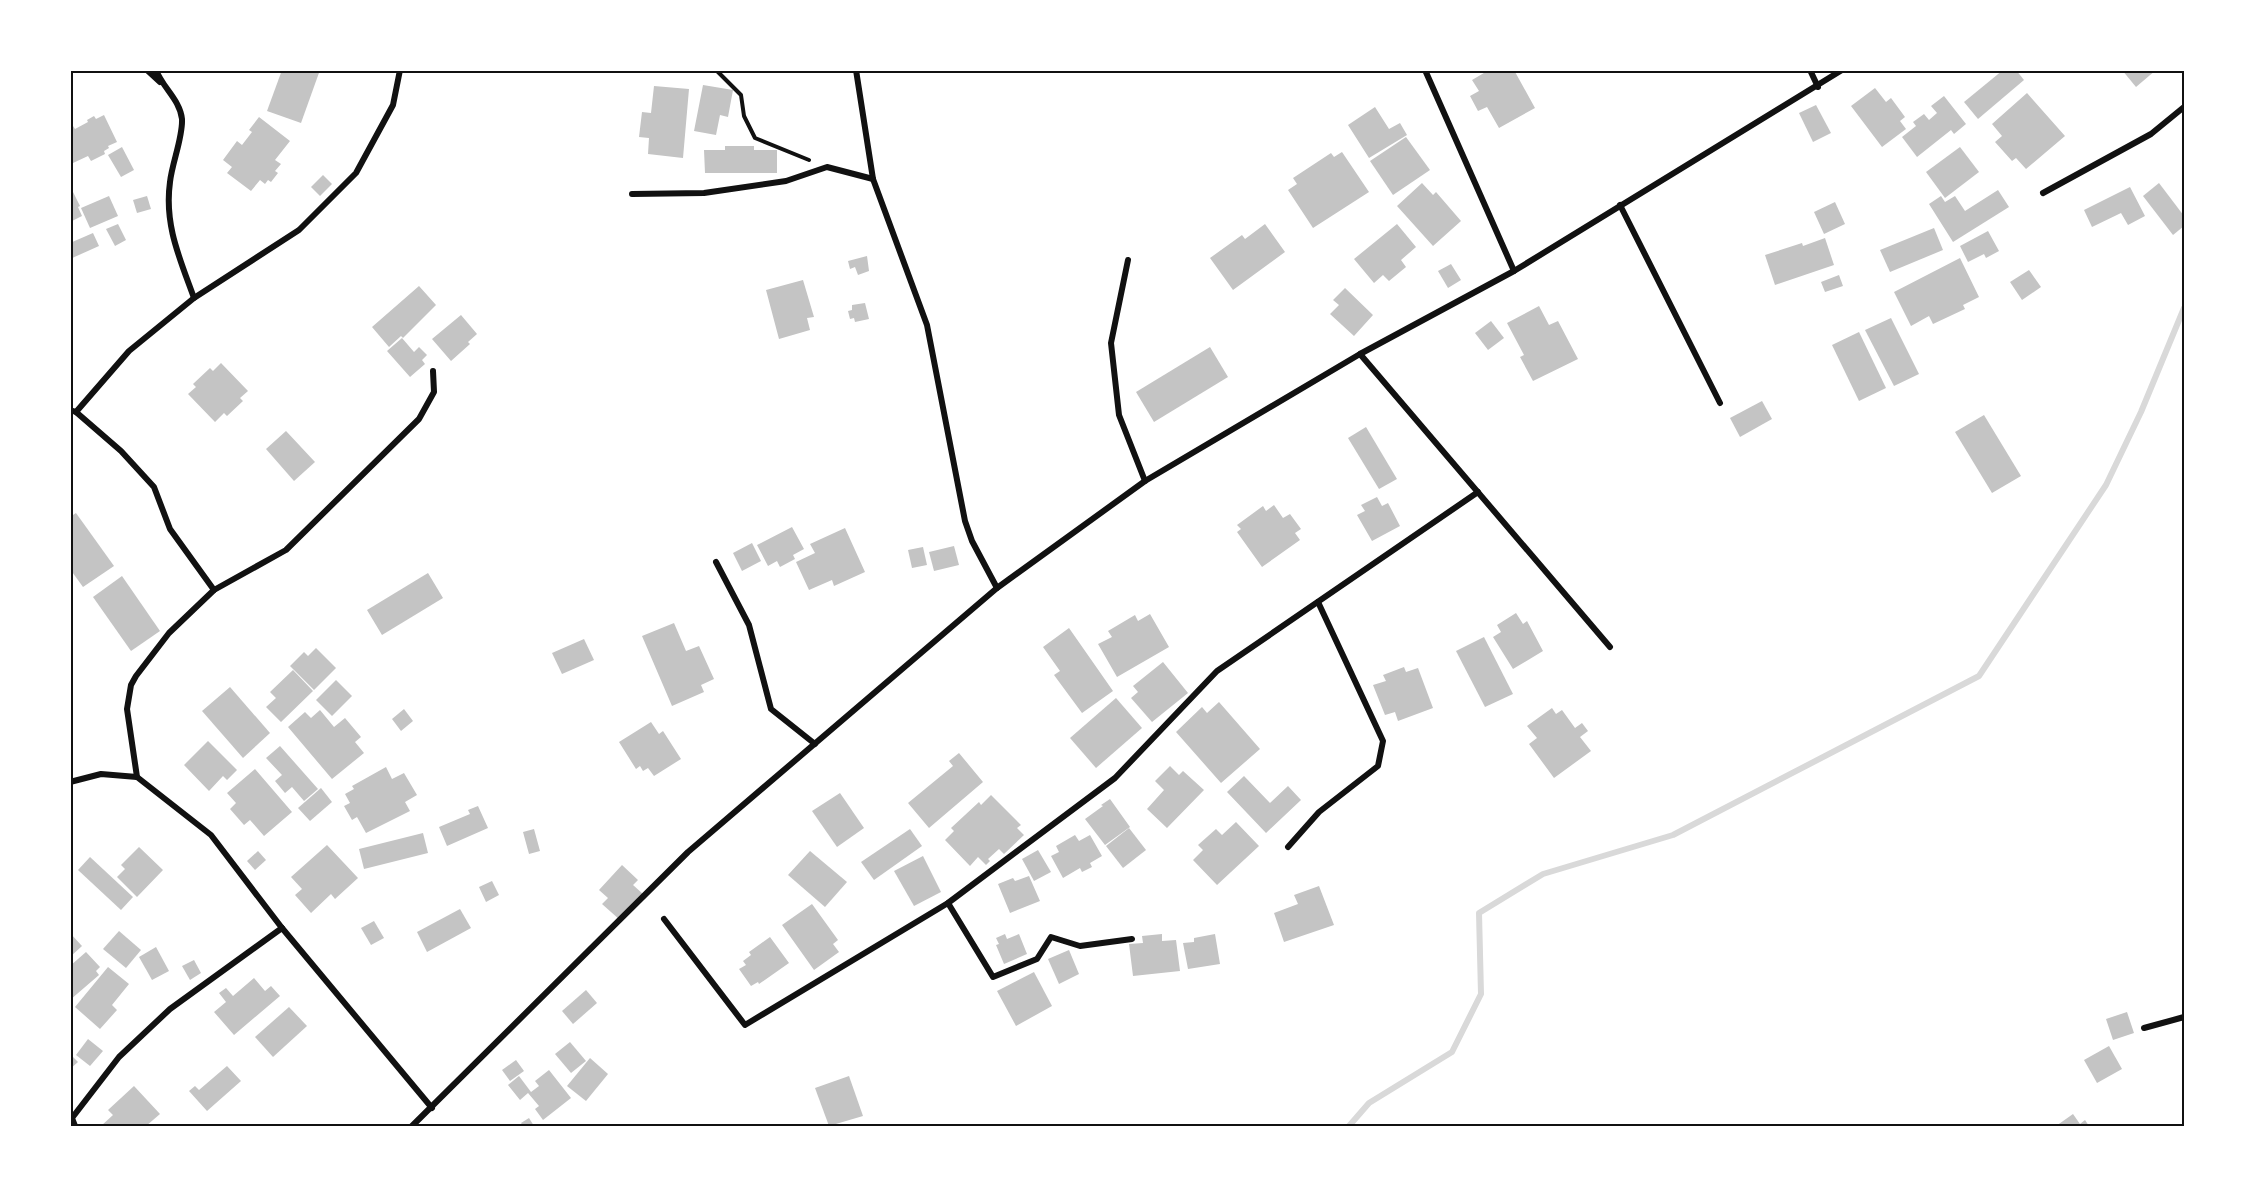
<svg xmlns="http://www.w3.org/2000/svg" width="2255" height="1197" font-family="'Exo 2',sans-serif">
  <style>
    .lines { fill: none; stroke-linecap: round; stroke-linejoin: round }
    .stream { stroke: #d9d9d9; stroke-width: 6 }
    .building { fill: #c4c4c4 }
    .path { stroke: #111; stroke-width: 4 }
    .minor { stroke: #111; stroke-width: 6 }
    .neatline { fill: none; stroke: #111; stroke-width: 2 }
  </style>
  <rect width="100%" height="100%" fill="#fff"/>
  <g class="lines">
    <path class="stream" d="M1349,1126L1369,1103L1452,1052L1481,994L1479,913L1543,874L1673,835L1979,676L2106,485L2141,412L2184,308"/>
  </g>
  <g class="building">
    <path d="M282,70H320L301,123L267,111Z"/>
    <path d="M1489,70H1514L1535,108L1499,128L1487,107L1478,111L1470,96L1479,91L1472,80Z"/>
    <path d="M2003,70H2016L2024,80L1978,119L1964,102Z"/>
    <path d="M2122,70H2156L2136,87Z"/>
    <path d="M703,85L733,90L728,117L720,115L716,135L694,131Z"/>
    <path d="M654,86L689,89L683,158L648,154L649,138L639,137L642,112L651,113Z"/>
    <path d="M1875,88L1886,102L1891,98L1905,117L1900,121L1906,129L1882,147L1851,106Z"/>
    <path d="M2027,93L2065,136L2026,169L2016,158L2012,161L1995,142L2002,136L1992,124Z"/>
    <path d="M1944,96L1966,124L1954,134L1951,130L1917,157L1902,137L1916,126L1913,122L1924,114L1929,120L1937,113L1931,106Z"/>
    <path d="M1816,105L1831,133L1813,142L1799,113Z"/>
    <path d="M1375,107L1389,129L1400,123L1407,135L1369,158L1348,125Z"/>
    <path d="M104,115L117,142L108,146L109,148L104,151L105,154L91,161L88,156L73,163L70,158V128L73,126L75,129L88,122L87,120L94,116L96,119Z"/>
    <path d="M259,117L290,141L275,160L281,164L275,171L278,173L271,182L268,180L265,184L260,180L251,191L227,173L232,167L223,160L237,141L242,145L252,132L249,130Z"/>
    <path d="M1406,137L1430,170L1393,195L1370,161Z"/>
    <path d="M725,146H754V150H777V173H705L704,150H725Z"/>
    <path d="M122,147L134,170L121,177L108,155Z"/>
    <path d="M1960,147L1979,172L1945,198L1926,172Z"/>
    <path d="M1342,152L1369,192L1313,228L1288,190L1297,184L1293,178L1331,153L1334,157Z"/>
    <path d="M323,175L332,184L320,196L311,187Z"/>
    <path d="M1422,183L1433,195L1436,192L1461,221L1433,246L1397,206Z"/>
    <path d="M2159,183L2184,216V226L2173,235L2143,196Z"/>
    <path d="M70,186L80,206L78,207L82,216L70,222Z"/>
    <path d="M2130,187L2145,216L2128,225L2121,213L2092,227L2084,210Z"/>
    <path d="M1998,190L2009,207L1953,242L1929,204L1941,196L1945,202L1955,196L1965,211Z"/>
    <path d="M109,196L118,216L90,228L81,208Z"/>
    <path d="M147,196L151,209L137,213L133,200Z"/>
    <path d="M1835,202L1845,224L1824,234L1814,212Z"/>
    <path d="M118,224L126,240L115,246L106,229Z"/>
    <path d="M1265,224L1285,252L1233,290L1210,258L1242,235L1245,239Z"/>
    <path d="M1397,224L1416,247L1401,260L1406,267L1389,281L1383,275L1374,283L1354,259Z"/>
    <path d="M1934,228L1943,250L1890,272L1880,250Z"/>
    <path d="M1988,231L1999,251L1986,258L1984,254L1968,262L1960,246Z"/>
    <path d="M93,233L99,246L70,259V243Z"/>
    <path d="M1825,238L1834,265L1775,285L1765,255L1802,243L1803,246Z"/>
    <path d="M867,256L869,271L858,275L855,267L850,269L848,261Z"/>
    <path d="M1960,258L1979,297L1963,305L1965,309L1933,324L1929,316L1911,326L1894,292Z"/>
    <path d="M1451,264L1461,280L1448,288L1438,271Z"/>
    <path d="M2029,270L2041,287L2022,300L2010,282Z"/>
    <path d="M1839,275L1843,286L1825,292L1821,282Z"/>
    <path d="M803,280L814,317L807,318L810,330L779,339L766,290Z"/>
    <path d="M419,286L436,305L403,338L401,336L389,347L372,327Z"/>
    <path d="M1345,288L1373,315L1354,336L1330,314L1339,305L1333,300Z"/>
    <path d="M865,303L869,319L855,322L854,318L850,319L848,311L852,310V305Z"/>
    <path d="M1539,306L1549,325L1558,321L1578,359L1533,381L1520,357L1524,355L1507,323Z"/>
    <path d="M461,315L477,334L468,342L470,344L451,361L432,339Z"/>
    <path d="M1891,318L1919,374L1894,386L1865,330Z"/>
    <path d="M1491,321L1504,338L1488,350L1475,333Z"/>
    <path d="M1859,332L1886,388L1859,401L1832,345Z"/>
    <path d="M402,338L414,352L419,347L427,355L422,360L425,364L410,377L387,351Z"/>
    <path d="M1210,347L1228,377L1154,422L1136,392Z"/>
    <path d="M221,363L248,391L240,398L243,401L227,416L224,413L215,422L188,394L196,387L193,384L210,368L213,371Z"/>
    <path d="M1762,401L1772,419L1740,437L1730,418Z"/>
    <path d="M1984,415L2021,476L1992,493L1955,432Z"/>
    <path d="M1366,427L1397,479L1379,489L1348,438Z"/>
    <path d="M286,431L315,462L294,481L266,449Z"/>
    <path d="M1377,497L1382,506L1388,503L1400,526L1372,541L1357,515L1365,511L1361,505Z"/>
    <path d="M1274,505L1283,518L1290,514L1301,529L1295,533L1300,540L1262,567L1237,532L1241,529L1237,525L1263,506L1266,511Z"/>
    <path d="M76,513L114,566L83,587L70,569V517Z"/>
    <path d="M792,527L804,549L793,555L795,559L780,567L777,561L768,566L757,545Z"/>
    <path d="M845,528L865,572L834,586L832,580L809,590L796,562L815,553L810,544Z"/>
    <path d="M752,543L761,561L742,571L733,553Z"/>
    <path d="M954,546L959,565L934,571L929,552Z"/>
    <path d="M923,547L927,565L912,568L908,550Z"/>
    <path d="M428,573L443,598L382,635L367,610Z"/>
    <path d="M122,576L160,631L131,651L93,597Z"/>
    <path d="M1516,613L1523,624L1527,621L1543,651L1513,669L1493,637L1501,632L1497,625Z"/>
    <path d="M1150,614L1169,647L1117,677L1098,644L1112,637L1108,631L1135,615L1138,621Z"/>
    <path d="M674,623L686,651L699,646L714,679L701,685L704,692L672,706L642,636Z"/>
    <path d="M1069,628L1113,691L1082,713L1054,675L1060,671L1043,647Z"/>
    <path d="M1484,637L1513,694L1485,707L1456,651Z"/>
    <path d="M584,639L594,660L562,674L552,653Z"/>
    <path d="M316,648L336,668L314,690L290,666L304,652L308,656Z"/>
    <path d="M1163,662L1188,693L1152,722L1131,698L1138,692L1133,686Z"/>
    <path d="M1404,667L1406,672L1418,668L1433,708L1398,721L1395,712L1385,715L1373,685L1386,681L1383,675Z"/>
    <path d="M293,670L313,691L281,722L266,707L276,698L270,692Z"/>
    <path d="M336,680L352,696L332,716L316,700Z"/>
    <path d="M230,687L270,733L243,758L202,711Z"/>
    <path d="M1116,698L1142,728L1096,768L1070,738Z"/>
    <path d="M1219,702L1260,749L1221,783L1176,732L1202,707L1207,713Z"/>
    <path d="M1552,708L1556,714L1562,710L1575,728L1582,723L1588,731L1580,737L1591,751L1554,778L1529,744L1537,738L1527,726Z"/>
    <path d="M404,709L413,721L401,731L392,719Z"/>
    <path d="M320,710L334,727L345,718L361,737L355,742L364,753L332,779L288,727L305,712L311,718Z"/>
    <path d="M651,722L659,734L663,731L681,759L654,776L648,768L643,771L640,766L636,769L619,742Z"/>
    <path d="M208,741L237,770L227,780L223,776L209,791L184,765Z"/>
    <path d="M280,746L318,789L304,801L292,787L285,793L275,781L282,775L266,758Z"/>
    <path d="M959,753L983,782L929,828L908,803L953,766L949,761Z"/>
    <path d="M1170,766L1179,775L1183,771L1204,790L1167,828L1147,809L1164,790L1155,781Z"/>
    <path d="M386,767L392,779L404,773L417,795L405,802L410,811L366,833L357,817L352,820L344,806L350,803L345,794L354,789L352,786Z"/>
    <path d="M255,769L292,812L264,836L250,820L244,825L230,809L236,803L227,793Z"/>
    <path d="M1244,776L1270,803L1288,786L1301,800L1266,833L1227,792Z"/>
    <path d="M321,788L332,802L310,821L298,808Z"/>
    <path d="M840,793L864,828L837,847L812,811Z"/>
    <path d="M991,795L1021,825L1017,828L1024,835L1004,854L999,849L988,859L990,861L986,865L978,857L970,866L945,840L954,831L951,828L979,802L981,805Z"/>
    <path d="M1110,799L1130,827L1105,845L1085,819L1103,806L1101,805Z"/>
    <path d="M478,806L488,828L447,846L439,827L470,814L468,810Z"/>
    <path d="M1236,822L1259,846L1217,885L1193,860L1203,850L1198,845L1216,829L1222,835Z"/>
    <path d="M1129,828L1146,850L1123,868L1106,846Z"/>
    <path d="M534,829L540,851L529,854L523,832Z"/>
    <path d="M910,829L922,846L874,880L861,862Z"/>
    <path d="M423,833L428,853L364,869L359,849Z"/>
    <path d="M1075,835L1079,841L1090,835L1102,856L1090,863L1092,867L1082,872L1080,868L1063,878L1051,856L1059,852L1056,846Z"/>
    <path d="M327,845L358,878L335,899L331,894L311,913L295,895L302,889L291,877Z"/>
    <path d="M139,847L163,870L137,897L117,877L125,869L121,865Z"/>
    <path d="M1038,850L1051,872L1034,881L1022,859Z"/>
    <path d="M258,851L266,860L255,870L247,861Z"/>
    <path d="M810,851L847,882L825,907L788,875Z"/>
    <path d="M923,856L941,892L914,906L894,871Z"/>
    <path d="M90,857L133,897L121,910L78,870Z"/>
    <path d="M622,865L638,880L633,885L643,894L620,920L602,904L608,898L599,890Z"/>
    <path d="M1029,876L1040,901L1010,913L998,884L1013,878L1015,881Z"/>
    <path d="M492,881L499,895L486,902L479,887Z"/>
    <path d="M1319,886L1334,925L1284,942L1274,913L1298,904L1294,895Z"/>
    <path d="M812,904L838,940L833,944L839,952L814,970L782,925Z"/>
    <path d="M460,909L471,928L427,952L417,932Z"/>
    <path d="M374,921L384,938L371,945L361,928Z"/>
    <path d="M119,931L141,950L126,968L103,949Z"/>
    <path d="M70,933L82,946L70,957Z"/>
    <path d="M1005,934L1007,939L1019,934L1027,954L1004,964L996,945L999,944L996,938Z"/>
    <path d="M1162,934V941L1176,940L1180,971L1133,976L1129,944L1143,943L1142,936Z"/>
    <path d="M1215,934L1220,964L1188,969L1183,943L1194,942V938Z"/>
    <path d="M770,937L789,963L759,984L758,982L751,986L739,969L746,965L743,961L751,955L749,952Z"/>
    <path d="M156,947L169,971L152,980L139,957Z"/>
    <path d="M1069,950L1079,974L1059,984L1048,959Z"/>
    <path d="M86,952L100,967L96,971L99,975L70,1000V966Z"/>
    <path d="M194,960L201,973L190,980L182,966Z"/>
    <path d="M108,967L129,984L112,1005L117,1010L100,1029L75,1007Z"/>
    <path d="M1034,972L1052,1006L1016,1026L997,991Z"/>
    <path d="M254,978L265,991L271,986L280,996L234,1035L214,1012L226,1002L219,993L226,988L233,996Z"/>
    <path d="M586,990L597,1003L573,1024L562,1011Z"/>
    <path d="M289,1007L307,1026L273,1057L255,1037Z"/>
    <path d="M2127,1012L2134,1033L2113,1040L2106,1019Z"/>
    <path d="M88,1039L103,1051L90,1066L76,1055Z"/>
    <path d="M570,1042L586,1061L571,1073L555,1054Z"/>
    <path d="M2109,1046L2122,1069L2097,1083L2084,1060Z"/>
    <path d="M70,1054L78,1062L70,1069Z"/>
    <path d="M590,1058L608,1074L586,1101L567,1086Z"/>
    <path d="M516,1060L524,1071L510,1081L502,1070Z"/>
    <path d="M227,1066L241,1081L207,1111L189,1091L195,1086L199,1090Z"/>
    <path d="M549,1070L571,1098L543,1120L535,1109L539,1106L528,1093L520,1100L508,1085L519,1076L531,1092L539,1086L535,1081Z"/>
    <path d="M849,1076L863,1116L829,1126L815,1088Z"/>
    <path d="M134,1086L160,1114L146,1126H101L113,1115L108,1110Z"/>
    <path d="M2073,1114L2080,1124L2085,1120L2089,1126H2056Z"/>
    <path d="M529,1118L534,1126H523L521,1123Z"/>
  </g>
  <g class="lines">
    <path class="path" d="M716,70L741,95L744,116L755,138L809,160"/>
    <g class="minor">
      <path d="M147,70L160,82"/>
      <path d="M156,70C163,88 180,100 182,119C183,137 172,163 170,182C164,225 180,259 194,298"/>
      <path d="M856,70L873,179L927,325L965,521L972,541L997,588"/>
      <path d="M1425,70L1514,271"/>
      <path d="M1810,70L1818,87"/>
      <path d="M2043,193L2151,134L2184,107"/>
      <path d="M632,194L704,193L786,181L827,167L873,179"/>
      <path d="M1620,205L1720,403"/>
      <path d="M1128,260L1111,343L1119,415L1145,481"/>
      <path d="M1360,354L1610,647"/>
      <path d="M70,410L76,412L121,451L154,487L170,529L214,590"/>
      <path d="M76,412L129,351L194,298L299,230L356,173L393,105L400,70"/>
      <path d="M716,562L749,625L771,709L815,744"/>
      <path d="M137,777L127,709L131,685L136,676L169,633L214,590L286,550L419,419L434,392L433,371"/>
      <path d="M70,782L101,774L137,777L211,835L282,928L432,1108"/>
      <path d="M1288,847L1319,812L1378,766L1383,741L1318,602"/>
      <path d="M948,903L993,977L1037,959L1051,937L1080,946L1132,939"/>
      <path d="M664,919L745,1025L948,903L1115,778L1217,671L1478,492"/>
      <path d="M2144,1028L2184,1017"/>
      <path d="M75,1126L72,1118L119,1057L170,1009L282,928"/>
      <path d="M412,1126L688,852L997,588L1145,481L1360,354L1514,271L1842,70"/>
    </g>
  </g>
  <rect width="2255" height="1197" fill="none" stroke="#ffffff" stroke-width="144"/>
  <rect x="72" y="72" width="2111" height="1053" class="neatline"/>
</svg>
